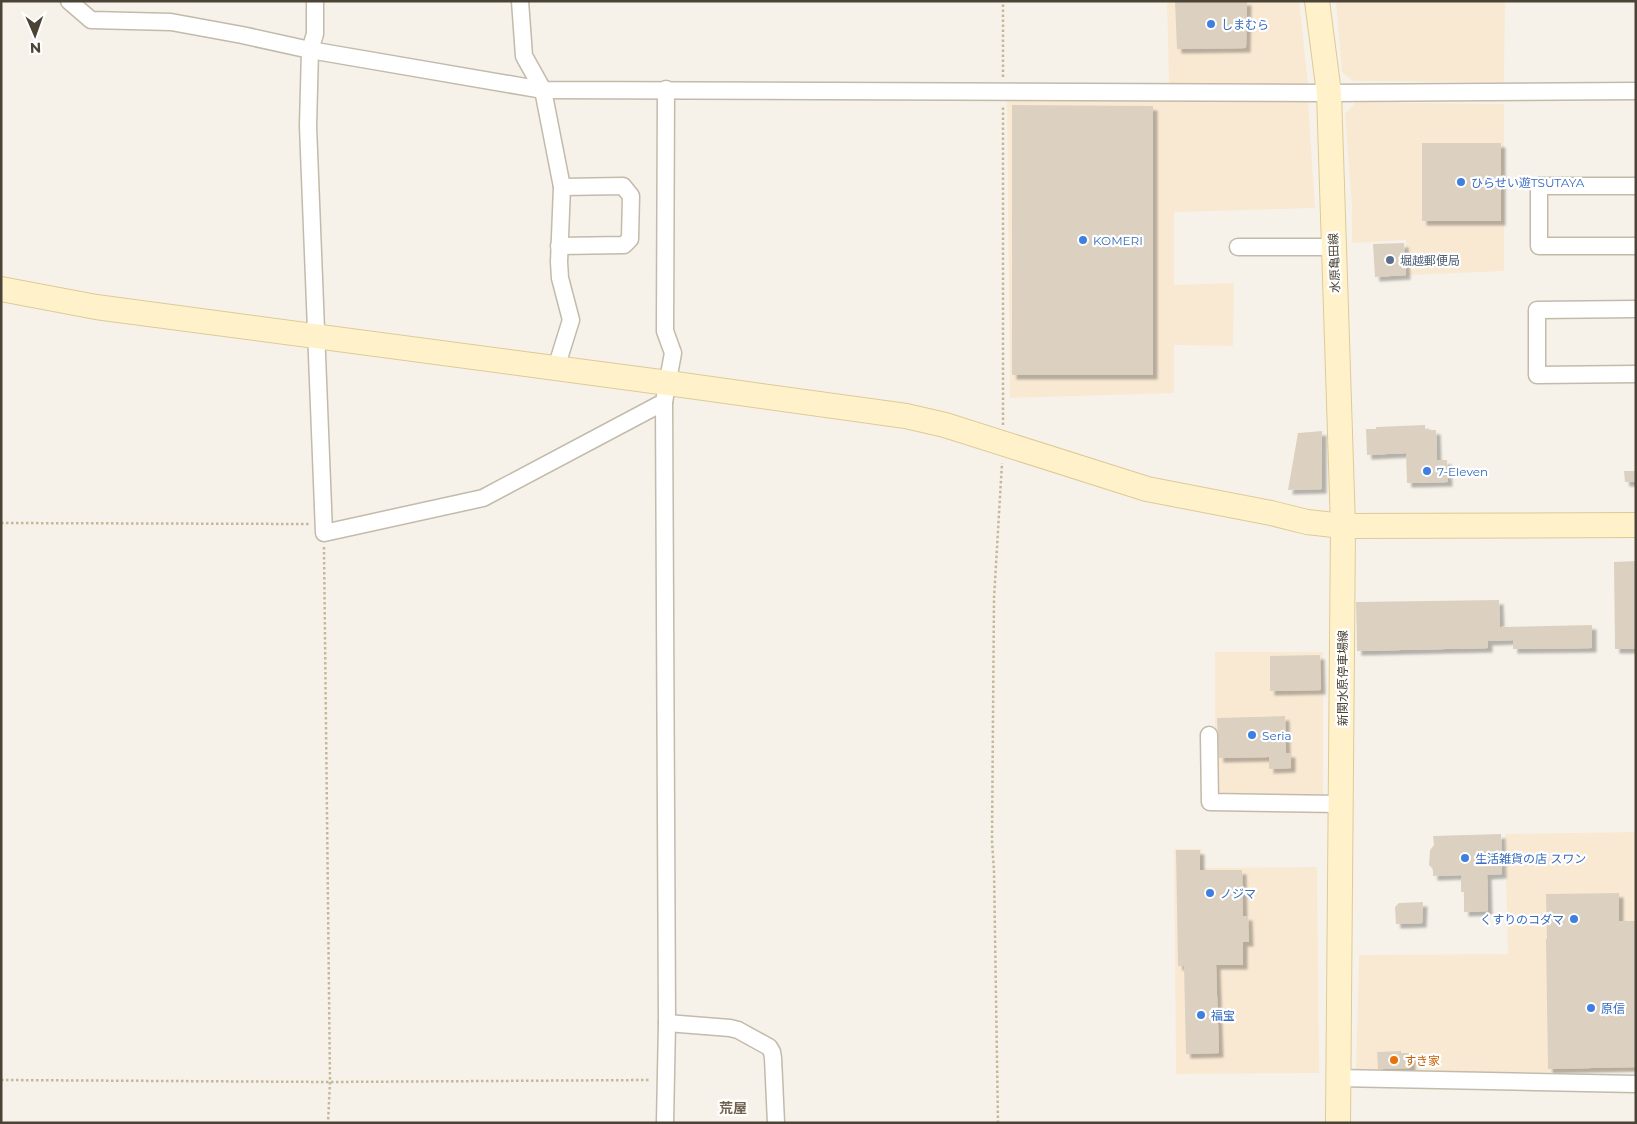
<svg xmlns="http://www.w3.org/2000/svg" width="1637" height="1124" font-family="Montserrat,'Noto Sans JP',sans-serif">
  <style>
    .commercial { fill: #f9e9d3 }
    .building { fill: #dcd1c0; filter: url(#shadow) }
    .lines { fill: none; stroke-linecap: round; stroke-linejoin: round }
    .street-casing { stroke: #c3baaa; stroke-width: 19 }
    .secondary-casing { stroke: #deca96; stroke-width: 26 }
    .path { stroke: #c6b79a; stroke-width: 2.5; stroke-dasharray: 2.5 2.5; stroke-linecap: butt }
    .street { stroke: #fff; stroke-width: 16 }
    .secondary { stroke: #fff2ca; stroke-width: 24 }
    .shop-dot { fill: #3f7fe0; stroke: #fff; stroke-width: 2 }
    .service-dot { fill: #5c6f8a; stroke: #fff; stroke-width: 2 }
    .food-dot { fill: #e8710a; stroke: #fff; stroke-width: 2 }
    .labels { text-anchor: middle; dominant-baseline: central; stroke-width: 4.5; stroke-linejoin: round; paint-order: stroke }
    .shop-label { font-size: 12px; fill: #366cbe; stroke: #fff; text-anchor: start }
    .service-label { font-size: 12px; fill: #4e5e75; stroke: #fff; text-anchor: start }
    .street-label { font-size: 12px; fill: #4b4336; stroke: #fff }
    .food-label { font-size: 12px; fill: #c56008; stroke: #fff; text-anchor: start }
    .neighbourhood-label { font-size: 14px; font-weight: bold; fill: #6f614c; stroke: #fff }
  </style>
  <defs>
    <filter id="shadow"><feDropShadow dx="4.5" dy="4.5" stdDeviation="1" flood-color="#0004"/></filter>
  </defs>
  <rect width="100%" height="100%" fill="#f6f2e9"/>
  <g class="commercial">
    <path d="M1167,1H1299L1308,84L1275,86L1169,84Z"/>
    <path d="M1336,1H1505L1504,82L1353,81L1342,72Z"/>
    <path d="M1007,99L1308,102L1315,208L1174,212V285L1234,283L1233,346L1174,345V393L1010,398Z"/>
    <path d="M1356,102L1504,104V271L1408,275L1406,240L1352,243V207L1345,114Z"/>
    <rect x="1215" y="652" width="108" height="142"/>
    <path d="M1636,832V1072H1356L1359,955L1508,954L1505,834Z"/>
    <path d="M1174,849H1202L1203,868L1317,867L1319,1073L1176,1074Z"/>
  </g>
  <g class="building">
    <path d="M1175,1H1247L1246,48L1177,49Z"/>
    <path d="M1012,105L1153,106V375H1012Z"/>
    <rect x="1422" y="143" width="79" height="78"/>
    <path d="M1404,243L1406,275L1375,277L1373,244Z"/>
    <path d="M1425,425V430H1436L1437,460H1447L1448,482L1407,483L1406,453L1367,455L1366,429H1376V427Z"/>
    <path d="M1322,431V489L1288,490L1298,433Z"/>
    <path d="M1624,471H1636V482H1625Z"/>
    <path d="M1636,561V649H1615L1614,562Z"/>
    <path d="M1499,600L1500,627L1592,625V648L1513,649V640L1488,641V648L1357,651L1356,602Z"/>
    <path d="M1320,655L1321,690L1270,691V656Z"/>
    <path d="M1285,716L1286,753H1291V768L1269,769V757L1219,758L1217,718Z"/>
    <path d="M1501,834L1502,874L1487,875L1488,911L1464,912V892H1461V875L1433,876V869L1429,865L1430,850L1434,845L1433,836Z"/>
    <path d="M1176,850H1200V870H1242L1243,916H1248L1249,942H1243V965H1216L1219,1053L1186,1054L1184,966H1178Z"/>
    <path d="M1619,893V921H1636V1067L1548,1069L1546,939H1547L1546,894Z"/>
    <path d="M1423,902L1422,923L1396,924L1395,907L1399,903Z"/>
    <path d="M1401,1051V1053H1411V1068L1378,1069L1377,1052Z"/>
  </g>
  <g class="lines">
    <g class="street-casing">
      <g id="street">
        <path d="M69,1L91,20L171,22L242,35L310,50L543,90L1329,93L1636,91"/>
        <path d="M315,1V34L310,50L308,126L324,533L483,498L664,402"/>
        <path d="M520,1L524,56L543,90L562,187L559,262L560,278L571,320L556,368"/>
        <path d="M1636,186H1539V246H1636"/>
        <path d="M559,246L624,245L630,239L631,196L623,186L562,187"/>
        <path d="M1238,247H1334"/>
        <path d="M1636,309L1537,310V375L1636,374"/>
        <path d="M1209,735L1210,802L1340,804"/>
        <path d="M667,1023L730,1028L738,1030L769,1047L772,1052L773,1058L776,1123"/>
        <path d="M1338,1078L1636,1084"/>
        <path d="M665,1123L667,1023L664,402L673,353L665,331L666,89"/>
      </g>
    </g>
    <g class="secondary-casing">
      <g id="secondary">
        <path d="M1317,1L1329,93L1343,526L1338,1123"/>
        <path d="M1,289L96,307L668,383L906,416L945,425L1147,489L1271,513L1307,522L1343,526L1636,525"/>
      </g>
    </g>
    <g class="path">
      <path d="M1003,77V1"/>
      <path d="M1003,425V105"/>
      <path d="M1,523L310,524"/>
      <path d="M324,547L330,1082L328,1123"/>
      <path d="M1,1080L330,1082L651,1080"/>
      <path d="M998,1123L994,871L992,842L994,598L1002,463"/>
    </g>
    <use href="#street" class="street"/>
    <use href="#secondary" class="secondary"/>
  </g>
  <g class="shop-dot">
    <circle cx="1211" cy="24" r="5"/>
    <circle cx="1461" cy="182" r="5"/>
    <circle cx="1083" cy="240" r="5"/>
    <circle cx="1427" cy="471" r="5"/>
    <circle cx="1252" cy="735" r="5"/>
    <circle cx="1465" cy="858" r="5"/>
    <circle cx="1210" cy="893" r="5"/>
    <circle cx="1574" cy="919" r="5"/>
    <circle cx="1591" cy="1008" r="5"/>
    <circle cx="1201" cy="1015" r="5"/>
  </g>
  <circle class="service-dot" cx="1390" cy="260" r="5"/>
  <circle class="food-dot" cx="1394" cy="1060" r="5"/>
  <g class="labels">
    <g class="shop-label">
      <text x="1221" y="24">しまむら</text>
      <text x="1471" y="182">ひらせい遊TSUTAYA</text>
      <text x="1093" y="240">KOMERI</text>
      <text x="1437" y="471">7-Eleven</text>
      <text x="1262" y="735">Seria</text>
      <text x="1475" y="858">生活雑貨の店 スワン</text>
      <text x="1220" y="893">ノジマ</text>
      <text x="1564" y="919" text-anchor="end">くすりのコダマ</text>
      <text x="1601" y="1008">原信</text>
      <text x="1211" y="1015">福宝</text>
    </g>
    <g class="service-label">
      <text x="1400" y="260">堀越郵便局</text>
    </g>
    <g class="street-label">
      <text transform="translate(1334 263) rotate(-92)">水原亀田線</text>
      <text transform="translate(1342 678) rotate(-90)">新関水原停車場線</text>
    </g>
    <g class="food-label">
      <text x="1404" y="1060">すき家</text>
    </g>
    <g class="neighbourhood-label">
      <text x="733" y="1108">荒屋</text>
    </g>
  </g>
  <rect width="1637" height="1124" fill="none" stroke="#4b4336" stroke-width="5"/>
  <g transform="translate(35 35) rotate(178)" stroke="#ffffff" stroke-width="4" paint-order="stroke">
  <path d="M0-4L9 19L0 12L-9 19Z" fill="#4b4336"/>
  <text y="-8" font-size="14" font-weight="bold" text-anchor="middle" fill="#4b4336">N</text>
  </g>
</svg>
